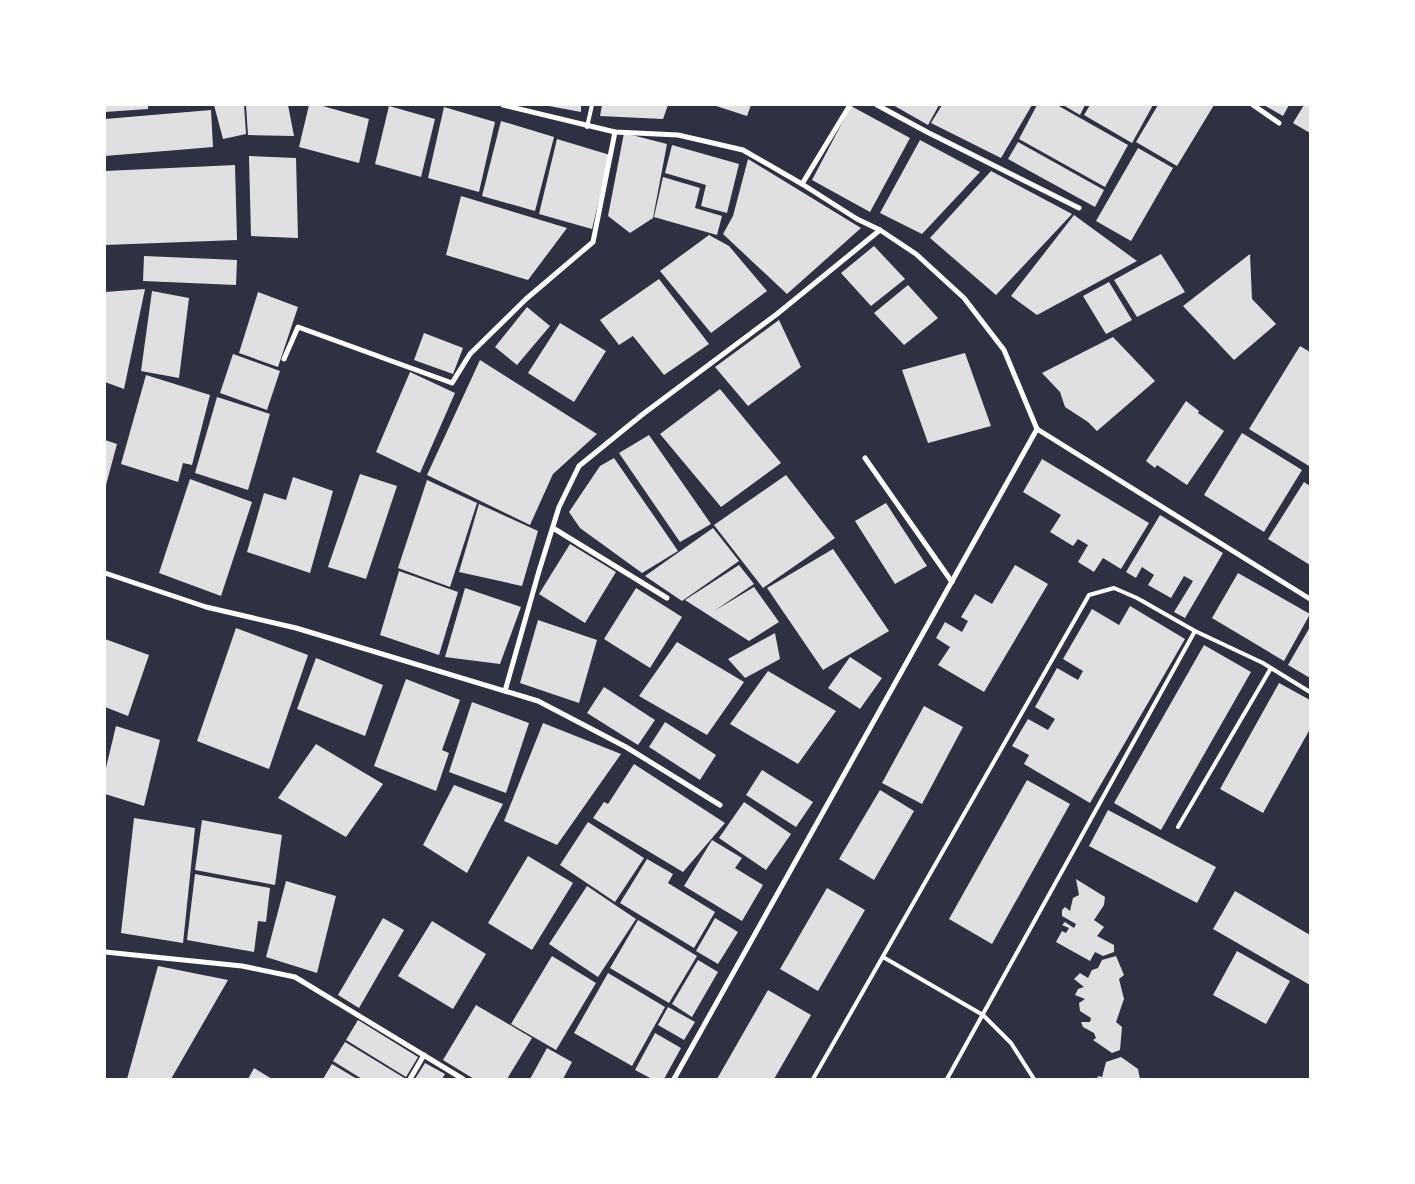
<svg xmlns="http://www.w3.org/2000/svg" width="1415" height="1184" font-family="Spectral,serif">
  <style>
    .building { fill: #e0e0e3 }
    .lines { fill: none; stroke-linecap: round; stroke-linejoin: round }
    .service { stroke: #fff; stroke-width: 4 }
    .minor { stroke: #fff; stroke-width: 5 }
  </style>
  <rect width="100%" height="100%" fill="#2d3142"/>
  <g class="building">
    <path d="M105,105H148V109L105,112Z"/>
    <path d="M214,105H244L246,134L223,139Z"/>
    <path d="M246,105H288L294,136L248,135Z"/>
    <path d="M309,105H319L369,119L359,163L299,147Z"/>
    <path d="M549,105H581V112L549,106Z"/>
    <path d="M602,105H668L663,119L600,116Z"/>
    <path d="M713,105H751L747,116Z"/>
    <path d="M893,105H939L928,125Z"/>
    <path d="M942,105H1032L1001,158L931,123Z"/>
    <path d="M1037,105H1057L1128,145L1105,187L1019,139Z"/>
    <path d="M1063,105H1085L1080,115Z"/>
    <path d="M1090,105H1153L1132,143L1084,115Z"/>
    <path d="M1158,105H1214L1177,166L1136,142Z"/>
    <path d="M1264,105H1289L1283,116Z"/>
    <path d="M1304,105H1310V133L1293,123Z"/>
    <path d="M389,106L435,119L421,177L375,164Z"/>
    <path d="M851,106L910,138L870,212L812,180Z"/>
    <path d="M444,107L495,122L479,192L428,178Z"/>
    <path d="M211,110L213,147L105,156V119Z"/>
    <path d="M501,121L554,137L535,211L482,196Z"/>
    <path d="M624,133L667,144L653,218L630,233L608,216Z"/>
    <path d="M557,139L610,155L592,229L539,214Z"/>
    <path d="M920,140L980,172L922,234L880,213Z"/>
    <path d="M1018,142L1104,190L1095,207L1008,159Z"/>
    <path d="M672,145L739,164L727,213L701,206L706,185L665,173Z"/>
    <path d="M1138,148L1173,168L1131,241L1096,221Z"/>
    <path d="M249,156L296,158L298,238L251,236Z"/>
    <path d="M748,159L861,228L787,294L723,234L733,216Z"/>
    <path d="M235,165L237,240L105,245V171Z"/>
    <path d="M991,171L1072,214L996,295L930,238Z"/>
    <path d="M663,177L700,188L695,208L722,216L717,235L654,217Z"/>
    <path d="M461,196L567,228L528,280L446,255Z"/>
    <path d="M1074,215L1137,261L1037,315L1011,296Z"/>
    <path d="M709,235L729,246L767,291L711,333L660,271Z"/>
    <path d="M874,246L905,279L871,306L841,273Z"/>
    <path d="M1161,254L1185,292L1137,317L1114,280Z"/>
    <path d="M1250,254L1252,299L1276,324L1234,360L1183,306Z"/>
    <path d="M144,256L237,260L236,285L143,281Z"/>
    <path d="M659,279L709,344L664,375L633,336L619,345L600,320Z"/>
    <path d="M1109,282L1132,320L1106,334L1083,296Z"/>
    <path d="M908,285L938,318L904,345L874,313Z"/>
    <path d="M145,289L124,389L105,382V292Z"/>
    <path d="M152,291L189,298L179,378L141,371Z"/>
    <path d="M258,292L298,307L278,367L239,353Z"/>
    <path d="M527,307L550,326L517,365L495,347Z"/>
    <path d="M779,320L801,367L748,406L715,367Z"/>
    <path d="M560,323L606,351L574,402L528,373Z"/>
    <path d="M424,333L463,348L453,374L414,360Z"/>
    <path d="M1113,337L1155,381L1097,431L1088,422L1065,407L1060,392L1042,373Z"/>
    <path d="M1300,346L1310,352L1309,466L1249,429Z"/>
    <path d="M965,353L991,426L928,443L902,370Z"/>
    <path d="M233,354L280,371L267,410L220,393Z"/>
    <path d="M480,360L597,434L553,474L530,525L427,475Z"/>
    <path d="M410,372L455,393L420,473L376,452Z"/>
    <path d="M146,375L210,395L192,465L183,463L178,482L121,464Z"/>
    <path d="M720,389L781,463L721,507L660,434Z"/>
    <path d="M217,397L270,414L248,490L195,473Z"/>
    <path d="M1186,401L1199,411L1198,413L1224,431L1187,485L1157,465L1155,468L1146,461Z"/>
    <path d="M1242,433L1302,470L1264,532L1204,495Z"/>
    <path d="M649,435L711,524L680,542L619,453Z"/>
    <path d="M105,440L117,444L106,485H105Z"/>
    <path d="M614,458L678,551L642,573L580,528L569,512L600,466Z"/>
    <path d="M1042,459L1149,523L1121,569L1103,558L1094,572L1078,562L1088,545L1078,539L1073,546L1050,532L1061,515L1023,492Z"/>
    <path d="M360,474L397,486L366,579L328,567Z"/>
    <path d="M786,475L835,538L763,588L714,525Z"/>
    <path d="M293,477L333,491L310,573L247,552L264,493L286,500Z"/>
    <path d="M190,479L252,502L221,596L159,573Z"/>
    <path d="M427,480L477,503L450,587L398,568Z"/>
    <path d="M1304,482L1310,486V565L1268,539Z"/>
    <path d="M886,503L927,566L895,584L855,521Z"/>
    <path d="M479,504L538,531L522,586L459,572Z"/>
    <path d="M1160,515L1223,553L1185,618L1174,612L1193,581L1184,576L1171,598L1148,585L1154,575L1142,567L1136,578L1126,572Z"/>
    <path d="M713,528L739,561L682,601L645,576Z"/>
    <path d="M570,544L616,572L585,623L539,594Z"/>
    <path d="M833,549L889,631L823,670L767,588Z"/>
    <path d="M739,565L754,584L714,611L754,587L779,622L749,641L685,600Z"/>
    <path d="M1015,565L1048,584L984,692L938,665L950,647L936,638L945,622L962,632L968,621L961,617L975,594L992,604Z"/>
    <path d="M399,571L458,592L439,655L380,635Z"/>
    <path d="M1238,573L1310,614L1284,661L1212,618Z"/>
    <path d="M465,588L521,607L500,664L445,657Z"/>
    <path d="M636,588L682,617L650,668L604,639Z"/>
    <path d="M1130,606L1185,639L1090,803L1024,764L1029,755L1012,746L1028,719L1048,730L1055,719L1035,707L1057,668L1078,680L1083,671L1063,659L1092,609L1119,625Z"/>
    <path d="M538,620L597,640L579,703L520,683Z"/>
    <path d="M1310,627V678L1288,665Z"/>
    <path d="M236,628L308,655L269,769L197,741Z"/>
    <path d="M775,633L780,659L745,678L728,659Z"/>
    <path d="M105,639L149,655L128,716L105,707Z"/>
    <path d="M677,642L744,682L707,735L639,696Z"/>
    <path d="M1204,645L1251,672L1161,830L1114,803Z"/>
    <path d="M850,657L882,678L860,709L828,688Z"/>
    <path d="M316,658L383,685L365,736L297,709Z"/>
    <path d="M768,671L836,711L798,764L730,724Z"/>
    <path d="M406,679L460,700L442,750L449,753L436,791L374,766Z"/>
    <path d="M1279,683L1310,700V729L1263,813L1220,789Z"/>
    <path d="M604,687L655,720L638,745L587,713Z"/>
    <path d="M472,702L529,723L506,793L449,772Z"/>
    <path d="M924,706L963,727L922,804L882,783Z"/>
    <path d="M665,722L716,755L700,780L649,747Z"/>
    <path d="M543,723L621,754L557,845L504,821Z"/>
    <path d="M116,726L160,740L144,806L105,794V772Z"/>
    <path d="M316,744L383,784L346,837L278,798Z"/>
    <path d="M634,764L725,823L683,872L593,818L604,802L608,804Z"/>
    <path d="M762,770L813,802L796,827L746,795Z"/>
    <path d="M1027,780L1070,804L992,944L949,919Z"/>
    <path d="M454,785L503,804L467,873L423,845Z"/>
    <path d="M880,790L914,811L874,880L839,859Z"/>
    <path d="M744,802L791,834L766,870L719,838Z"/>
    <path d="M1108,810L1216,867L1197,903L1089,846Z"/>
    <path d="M134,818L195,828L183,943L121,933Z"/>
    <path d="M202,820L282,835L275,885L195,870Z"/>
    <path d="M588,822L644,858L615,902L560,865Z"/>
    <path d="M712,840L742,858L735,868L763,885L742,921L684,886Z"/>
    <path d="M528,856L573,883L532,950L488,923Z"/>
    <path d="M647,859L673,874L668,883L715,912L694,948L620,903Z"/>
    <path d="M195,874L270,888L266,922L258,921L254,952L187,940Z"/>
    <path d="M1076,879L1105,897L1104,905L1094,920L1104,927L1097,936L1114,945V952L1103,956L1095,952L1090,961L1056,942L1062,931L1066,933L1069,928L1062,925L1065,922L1074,928L1076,924L1062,916V910L1065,907L1070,911L1073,898L1079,895Z"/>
    <path d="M286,881L336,896L317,973L266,957Z"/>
    <path d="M587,886L636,919L598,977L549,944Z"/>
    <path d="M827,888L865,910L818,991L780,969Z"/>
    <path d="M1235,891L1310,935V985L1213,929Z"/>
    <path d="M383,918L404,930L359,1008L338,995Z"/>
    <path d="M715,918L738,932L718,964L696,951Z"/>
    <path d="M638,920L697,956L669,1003L610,968Z"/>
    <path d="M432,921L486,954L453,1009L398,976Z"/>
    <path d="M1237,951L1290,981L1266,1024L1213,995Z"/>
    <path d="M552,956L596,983L556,1050L511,1024Z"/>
    <path d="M1116,956L1124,975L1119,979L1124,999L1116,1022L1122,1027L1120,1050L1112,1053L1093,1040L1096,1038L1094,1033L1083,1027L1081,1022H1090L1091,1018L1080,1011L1079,1003L1085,999L1075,995L1078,989L1084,987L1074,979L1080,973L1088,978L1092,970L1098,968L1102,960Z"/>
    <path d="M698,960L718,972L692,1017L672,1004Z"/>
    <path d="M158,966L228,980L171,1079H127Z"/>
    <path d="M608,973L665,1007L632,1066L574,1033Z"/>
    <path d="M768,990L811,1015L774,1079H717Z"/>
    <path d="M476,1005L532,1038L507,1079H474L443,1060Z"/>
    <path d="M668,1007L695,1022L684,1040L658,1025Z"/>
    <path d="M358,1020L418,1057L406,1077L346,1040Z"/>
    <path d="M655,1033L681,1048L664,1079H652L635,1070Z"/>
    <path d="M345,1042L406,1079H362L333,1061Z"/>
    <path d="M547,1048L572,1062L563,1079H530Z"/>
    <path d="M1121,1057L1138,1069L1140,1079H1097L1098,1076L1102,1077L1106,1062Z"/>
    <path d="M425,1063L445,1074L442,1079H415Z"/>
    <path d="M332,1064L357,1079H323Z"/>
    <path d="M254,1068L272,1079H248Z"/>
  </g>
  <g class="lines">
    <g class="service">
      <path d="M587,127L592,105"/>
      <path d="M1178,827L1271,668"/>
      <path d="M883,957L983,1015L1011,1043L1034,1079"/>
      <path d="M813,1079L1089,595L1114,588L1137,598L1195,631L1263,663L1310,692"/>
      <path d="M947,1079L1195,631"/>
    </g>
    <g class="minor">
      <path d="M503,105L615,132L678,135L743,150L802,184L857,219L880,230L916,254L964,298L1004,350L1037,429"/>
      <path d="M877,105L927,132L1079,208"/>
      <path d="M1253,105L1279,123"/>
      <path d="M802,184L850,105"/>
      <path d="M284,359L298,327L452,383L470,354L526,299L593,242L615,132"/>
      <path d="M1037,429L1310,599"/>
      <path d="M865,458L952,582"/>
      <path d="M553,528L667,598"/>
      <path d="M105,573L206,607L296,628L538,701L626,747L720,805"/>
      <path d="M505,691L539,571L559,507L579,466L643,414L777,314L880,230"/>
      <path d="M105,952L242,966L295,977L463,1079"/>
      <path d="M410,1079L424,1055"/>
      <path d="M674,1079L1037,429"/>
    </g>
  </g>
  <rect width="1415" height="1184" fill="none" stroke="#ffffff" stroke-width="212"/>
</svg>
